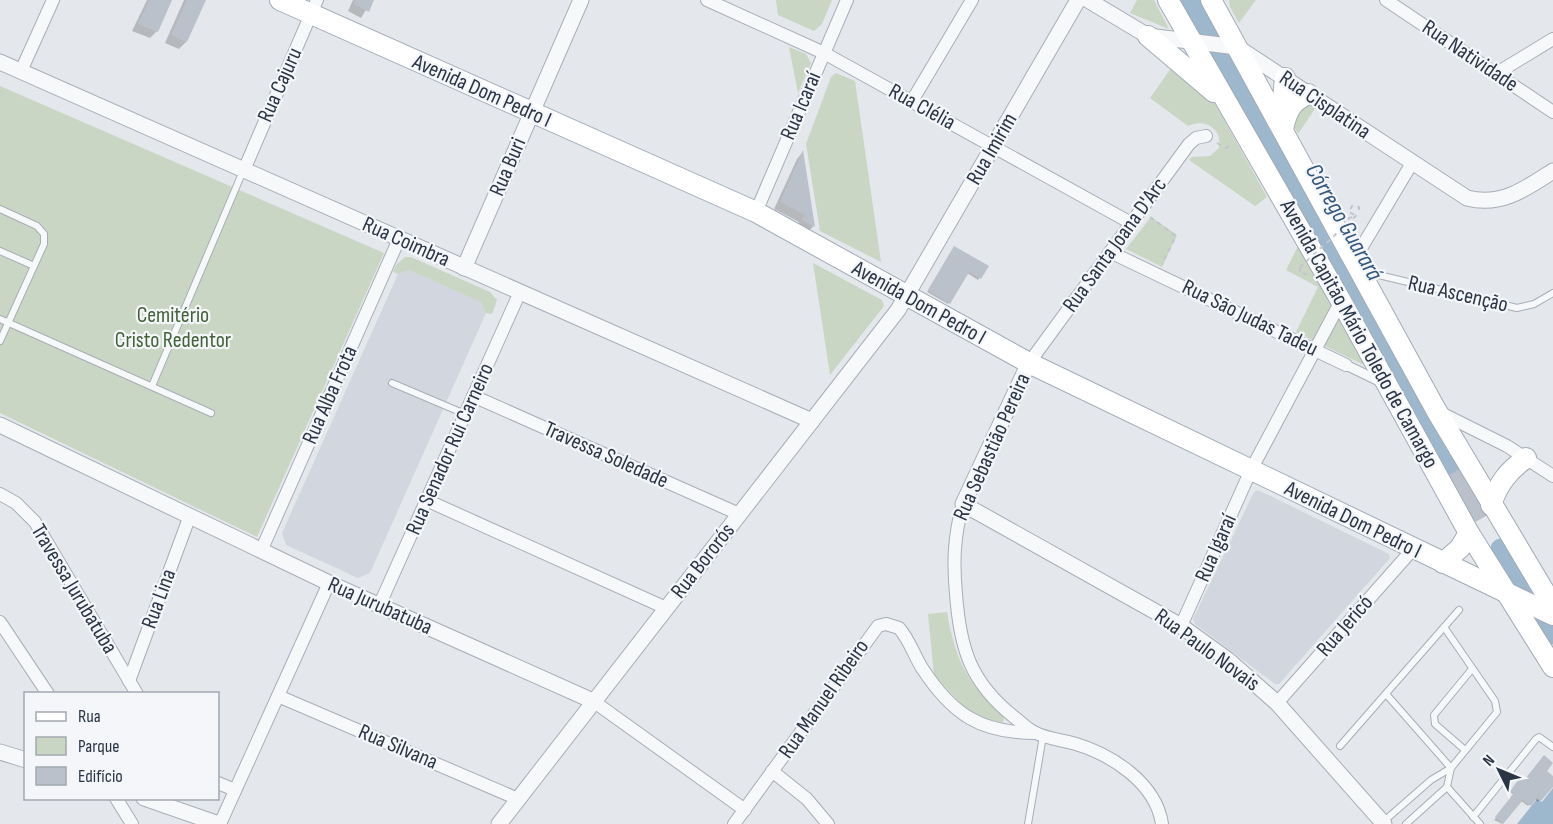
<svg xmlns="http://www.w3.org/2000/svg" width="1553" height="824" font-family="'Sofia Sans Condensed',sans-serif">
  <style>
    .built { fill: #d2d6de }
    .green { fill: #cad6c4 }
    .water { fill: #9db7cd }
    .shadow { fill: #0003 }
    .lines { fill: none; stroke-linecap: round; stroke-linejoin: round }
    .river { stroke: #9db7cd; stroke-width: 21 }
    .building { fill: #bac1ca }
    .service-casing { stroke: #a8aeb7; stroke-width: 8 }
    .pedestrian-casing { stroke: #a8aeb7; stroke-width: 11 }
    .minor-casing { stroke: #a8aeb7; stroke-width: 14 }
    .tertiary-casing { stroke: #a8aeb7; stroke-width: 17 }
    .primary-casing { stroke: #a2acb8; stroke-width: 22 }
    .path { stroke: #c2c5cb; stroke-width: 2; stroke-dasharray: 4.5 4.5; stroke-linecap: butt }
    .service { stroke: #f7f8fa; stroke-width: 6 }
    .pedestrian { stroke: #f7f8fa; stroke-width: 9 }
    .minor { stroke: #f7f8fa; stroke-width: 12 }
    .tertiary { stroke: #f7f8fa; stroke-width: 15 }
    .primary { stroke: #fff; stroke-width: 20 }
    .path-bridge { stroke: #c2c5cb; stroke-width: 2; stroke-dasharray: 4.5 4.5; stroke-linecap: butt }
    .labels { text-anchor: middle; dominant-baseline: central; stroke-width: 4.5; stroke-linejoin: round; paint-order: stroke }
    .street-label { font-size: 22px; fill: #2a3546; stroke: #f4f6f9 }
    .park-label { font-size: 22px; fill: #416237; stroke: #f4f6f9 }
    .water-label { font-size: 24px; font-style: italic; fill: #32567c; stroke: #f4f6f9 }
  </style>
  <rect width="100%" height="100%" fill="#e4e7ec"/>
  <g class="built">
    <path d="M409,270L482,302L486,313L370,573L358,578L286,545L282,533L398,274Z"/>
    <path d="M1258,490L1389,554L1390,558L1279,684H1275L1195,624L1193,619L1254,492Z"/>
  </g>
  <g class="green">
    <path d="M776,0H832L822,24L814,31L778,15Z"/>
    <path d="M1137,0H1154L1169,29L1130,13Z"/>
    <path d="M1229,0H1256L1239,23L1230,7Z"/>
    <path d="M789,47L806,54L811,63L798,93Z"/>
    <path d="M1174,64L1215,104L1267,197L1255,206L1189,160L1192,157L1210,156L1219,148C1223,128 1204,118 1188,126L1150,98Z"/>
    <path d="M836,73L855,81L881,262L820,231L806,144L831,77Z"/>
    <path d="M0,86L384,253L257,537L0,413Z"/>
    <path d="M1306,105L1316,107L1298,134L1294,127L1295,115Z"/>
    <path d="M1151,217L1177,235L1162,267L1126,249Z"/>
    <path d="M1298,246L1366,366L1296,332L1318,287L1286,270Z"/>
    <path d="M405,257H411L490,292L497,300L492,314L486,313L481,302L409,270L398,274L393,272L396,265Z"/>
    <path d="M813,263L882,300L884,306L830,375Z"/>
    <path d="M947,612C955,659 967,684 1004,717L1003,724L1000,725L968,711L934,675L928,614Z"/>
  </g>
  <path class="water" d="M1553,788V824H1517L1537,799L1542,802Z"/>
  <g class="shadow">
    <path d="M147,0H170L157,31L150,38L132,31Z"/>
    <path d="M184,0H204L186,42L179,49L165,43Z"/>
    <path d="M353,0H372L361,18L348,11Z"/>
    <path d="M802,153L813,227L806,233L796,228L799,222L774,209L797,159Z"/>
    <path d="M953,249L987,267L978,280L967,273L948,304L927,292Z"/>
    <path d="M1450,476L1487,515L1473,523L1448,478Z"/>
    <path d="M1545,771L1553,778V785L1538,802L1534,799L1528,806L1521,801L1502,824L1494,820L1514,795L1510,792L1522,778L1525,781Z"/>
  </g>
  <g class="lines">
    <g class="river">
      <path d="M1188,0L1366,307L1456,469"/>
      <path d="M1501,549L1553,634"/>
    </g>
  </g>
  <g class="building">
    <path d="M149,0H172L158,32L138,24Z"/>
    <path d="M187,0H206L187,42L171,35Z"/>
    <path d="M355,0H374L369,12L354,4Z"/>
    <path d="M803,150L815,227L802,220L805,215L780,202Z"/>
    <path d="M954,246L989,266L981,279L969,272L950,304L928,290Z"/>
    <path d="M1465,466L1491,513L1475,522L1449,475Z"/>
    <path d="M1544,755L1553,763L1547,771L1553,776V787L1541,801L1537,798L1531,806L1523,800L1503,824L1495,817L1514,793L1511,790L1521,776L1525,779Z"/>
  </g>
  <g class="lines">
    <g class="service-casing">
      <g id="service">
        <path d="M0,209L37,226L44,234V244L0,341"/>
        <path d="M0,251L34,266"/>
        <path d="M1366,272L1517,308L1534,304L1553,293"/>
        <path d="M0,319L211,413"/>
        <path d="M392,383L465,414"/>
        <path d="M152,386L243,171"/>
        <path d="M1386,694L1451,768L1447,787L1406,824"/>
        <path d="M1340,746L1459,610"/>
        <path d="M1465,750L1435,724L1434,715L1472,669"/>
        <path d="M1447,787L1480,824"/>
        <path d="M1473,817L1536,739L1539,737L1553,747"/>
        <path d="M1383,822L1431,780L1451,768L1497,712L1495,701L1444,627"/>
        <path d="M1028,824L1043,736"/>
      </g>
    </g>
    <g class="pedestrian-casing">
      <path id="pedestrian" d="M1346,365L1381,382"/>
    </g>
    <g class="minor-casing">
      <g id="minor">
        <path d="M707,0L824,53L1131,223"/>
        <path d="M1386,0L1553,112"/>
        <path d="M21,71L53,0"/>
        <path d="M1497,73L1553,39"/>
        <path d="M912,101L972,0"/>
        <path d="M244,170L317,0"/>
        <path d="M756,212L847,0"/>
        <path d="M1110,252L1346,365"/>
        <path d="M1354,260L1412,163"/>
        <path d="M1029,363L1189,144L1196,138L1206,136"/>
        <path d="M473,396L739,514"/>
        <path d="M1439,412L1507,446L1553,476"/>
        <path d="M0,494L16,503L35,522L137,694"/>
        <path d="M426,500L666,608"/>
        <path d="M963,504C954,535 953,562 956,594C960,648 970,682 1014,717C1021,722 1028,730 1036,733C1048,739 1063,740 1076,744C1112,755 1156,783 1162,824"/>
        <path d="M261,551L399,239"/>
        <path d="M379,606L520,292"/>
        <path d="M0,622L48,694"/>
        <path d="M1181,626L1251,470L1341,301"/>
        <path d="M129,681L189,518"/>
        <path d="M278,696L518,799"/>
        <path d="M593,701L745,810"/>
        <path d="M1277,703L1413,549"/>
        <path d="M772,771L807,799L828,824"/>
        <path d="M218,783L235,790"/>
        <path d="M116,798L132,824"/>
        <path d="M220,824L329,583"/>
        <path d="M734,824L878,626L886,624L899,628C909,639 914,655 922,668C952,714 980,733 1035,733"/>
      </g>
    </g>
    <g class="tertiary-casing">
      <g id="tertiary">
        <path d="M1088,0L1148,36L1237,47L1467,198C1501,207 1525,189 1553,171"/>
        <path d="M0,62L812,421"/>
        <path d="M464,268L581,0"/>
        <path d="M1029,363L963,504L1181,626L1228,660L1277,703L1384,824"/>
        <path d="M0,425L329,583L593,701"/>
        <path d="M0,752L26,760"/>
        <path d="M144,798L219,824"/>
        <path d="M499,824L898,310L1078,0"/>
      </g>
    </g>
    <g class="primary-casing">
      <g id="primary">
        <path d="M280,0L756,212L1029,363L1553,615"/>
        <path d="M1168,0L1341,301L1469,533L1553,667"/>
        <path d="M1211,0L1436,410L1553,606"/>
        <path d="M1148,36L1214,92"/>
        <path d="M1281,119L1285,78"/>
        <path d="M1283,129C1287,111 1291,102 1308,94"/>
        <path d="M1491,505C1498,484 1508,471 1526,458"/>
        <path d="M1443,563L1460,548L1469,533"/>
      </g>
    </g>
    <g class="path">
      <path d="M1217,143L1226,148L1232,145"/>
      <path d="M1150,217L1176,236L1162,264"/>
      <path d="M1348,219L1355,215L1349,212L1352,206L1359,207V213"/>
      <path d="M1300,267V273L1307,274"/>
    </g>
    <use href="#service" class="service"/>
    <use href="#pedestrian" class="pedestrian"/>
    <use href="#minor" class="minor"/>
    <use href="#tertiary" class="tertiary"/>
    <use href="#primary" class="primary"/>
    <path class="path-bridge" d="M1300,267L1359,213"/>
  </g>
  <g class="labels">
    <g class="street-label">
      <text transform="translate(1470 56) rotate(34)">Rua Natividade</text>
      <text transform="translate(280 85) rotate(-66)">Rua Cajuru</text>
      <text transform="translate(482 91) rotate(24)">Avenida Dom Pedro I</text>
      <text transform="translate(1325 105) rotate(34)">Rua Cisplatina</text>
      <text transform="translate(801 106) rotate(-67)">Rua Icaraí</text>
      <text transform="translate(922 107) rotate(29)">Rua Clélia</text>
      <text transform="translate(992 149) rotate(-60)">Rua Imirim</text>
      <text transform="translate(508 167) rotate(-67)">Rua Buri</text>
      <text transform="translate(406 242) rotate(24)">Rua Coimbra</text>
      <text transform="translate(1115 245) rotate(-54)">Rua Santa Joana D'Arc</text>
      <text transform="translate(1458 294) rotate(13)">Rua Ascenção</text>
      <text transform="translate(919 303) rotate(29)">Avenida Dom Pedro I</text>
      <text transform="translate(1250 318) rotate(26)">Rua São Judas Tadeu</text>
      <text transform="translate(1359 334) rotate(61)">Avenida Capitão Mário Toledo de Camargo</text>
      <text transform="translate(330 395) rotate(-66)">Rua Alba Frota</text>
      <text transform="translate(992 447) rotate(-66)">Rua Sebastião Pereira</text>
      <text transform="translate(450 449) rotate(-66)">Rua Senador Rui Carneiro</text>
      <text transform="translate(606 455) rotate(24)">Travessa Soledade</text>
      <text transform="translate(1353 520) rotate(26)">Avenida Dom Pedro I</text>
      <text transform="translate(1216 548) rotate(-66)">Rua Igaraí</text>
      <text transform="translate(703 561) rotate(-52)">Rua Bororós</text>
      <text transform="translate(74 589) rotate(59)">Travessa Jurubatuba</text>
      <text transform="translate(159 599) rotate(-70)">Rua Lina</text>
      <text transform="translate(380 606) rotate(24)">Rua Jurubatuba</text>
      <text transform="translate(1345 626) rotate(-49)">Rua Jericó</text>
      <text transform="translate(1207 650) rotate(36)">Rua Paulo Novais</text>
      <text transform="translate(824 699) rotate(-55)">Rua Manuel Ribeiro</text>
      <text transform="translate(398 747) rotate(23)">Rua Silvana</text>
    </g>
    <g class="park-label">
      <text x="173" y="315">Cemitério<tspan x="173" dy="25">Cristo Redentor</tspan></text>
    </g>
    <g class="water-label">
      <text transform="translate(1344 222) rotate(60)">Córrego Guarará</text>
    </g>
  </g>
  <rect x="24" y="692" width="195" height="108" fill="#f4f6f9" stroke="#a3a9b1" stroke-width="1.5"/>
  <rect x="36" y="712" width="30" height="9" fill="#ffffff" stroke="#a3a9b1" stroke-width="1.5"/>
  <text x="78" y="722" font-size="18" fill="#2a3546">Rua</text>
  <rect x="36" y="737" width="30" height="18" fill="#cad6c4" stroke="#a3a9b1" stroke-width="1.5"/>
  <text x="78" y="752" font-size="18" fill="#2a3546">Parque</text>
  <rect x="36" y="767" width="30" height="18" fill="#bac1ca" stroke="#a3a9b1" stroke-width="1.5"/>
  <text x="78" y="782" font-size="18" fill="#2a3546">Edifício</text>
  <g transform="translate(1499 770) rotate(313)" stroke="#f4f6f9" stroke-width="4.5" paint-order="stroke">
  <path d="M0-4.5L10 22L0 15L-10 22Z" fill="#2a3546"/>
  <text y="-9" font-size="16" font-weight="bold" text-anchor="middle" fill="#2a3546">N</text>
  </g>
</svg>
